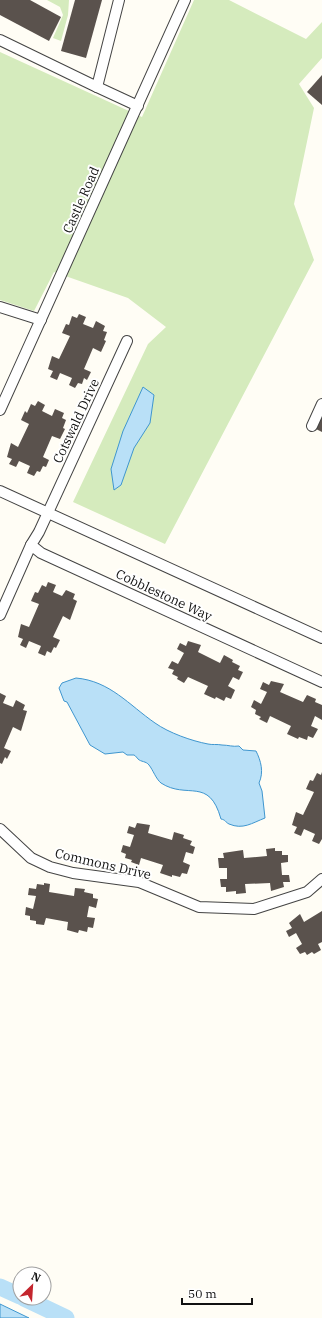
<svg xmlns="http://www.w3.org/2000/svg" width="322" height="1318" font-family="'IBM Plex Serif',serif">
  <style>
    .green { fill: #d5ebbd }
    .water { fill: #b9e0f7; stroke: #3f96cf }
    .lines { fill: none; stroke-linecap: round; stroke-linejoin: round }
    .river { stroke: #b9e0f7; stroke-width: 17 }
    .building { fill: #5a524d }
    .minor-casing { stroke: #444; stroke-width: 12 }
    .minor { stroke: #fff; stroke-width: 10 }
    .labels { text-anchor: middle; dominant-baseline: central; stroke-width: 4; stroke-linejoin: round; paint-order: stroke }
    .street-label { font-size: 13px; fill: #111; stroke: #fff }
  </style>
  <rect width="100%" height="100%" fill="#fffdf5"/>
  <g class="green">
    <path d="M47,0H69L68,15L61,41L53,38L63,15L60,7Z"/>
    <path d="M194,0H229L306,39L322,22V58L299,84L314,108L294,204L314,260L165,544L73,502L148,344L166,327L128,298L54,272L34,311L0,300V52L142,117Z"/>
  </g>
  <g class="water">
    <path d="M143,387L154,395L150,423L134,448L121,485L114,490L111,469L123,431Z"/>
    <path d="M76,678C110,681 129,705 155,723C169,733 192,741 208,744C212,745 217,744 222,745C228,745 233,747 239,746L243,750L256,751C261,761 264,772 259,783L262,791L265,818C252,823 243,830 229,824C225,822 226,820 221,819C209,776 187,800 161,783C156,779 153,770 149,765C146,761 141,762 138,759C137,758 136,756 134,755H127L123,752L105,754L90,745L67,702L64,701L59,688L62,683Z"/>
    <path d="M0,1304L29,1318H0Z"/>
  </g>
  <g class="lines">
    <g class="river">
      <path d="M0,1287L20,1296"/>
      <path d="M24,1298L66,1318"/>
    </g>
  </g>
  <g class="building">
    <path d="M0,0H30L61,17L49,41L0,15Z"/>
    <path d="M75,0H102L86,58L61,51Z"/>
    <path d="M322,75V105L307,92Z"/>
    <path d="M79,314L86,317L83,324L93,328L96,321L105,326L103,331L107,332L104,340L106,341L101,352L93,348L84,369L91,372L87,380L84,378L82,384L78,383L75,388L69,385L72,378L60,373L57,380L50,377L53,371L48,369L52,356L59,359L70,336L62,333L66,324L69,325L72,316L77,318Z"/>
    <path d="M38,401L45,405L42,411L52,416L55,409L64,413L62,418L66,420L63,428L65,429L60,439L52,436L43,457L49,460L46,467L43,466L40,472L37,471L34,476L27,473L30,466L19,461L16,467L9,464L12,459L7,457L11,443L18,447L29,424L21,420L25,411L27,413L31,404L35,406Z"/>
    <path d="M322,412V432L314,428Z"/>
    <path d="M48,582L56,585L53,592L62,596L66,590L75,594L73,599L77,601L70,620L63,616L53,637L60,640L56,648L54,647L51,653L47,651L45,656L38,653L41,646L29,641L26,648L20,645L23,639L18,637L21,624L29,627L39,604L31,601L35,592L38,593L42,585L46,587Z"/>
    <path d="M188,641L201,645L198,652L220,663L224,655L233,660L232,662L240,666L238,670L243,672L239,680L233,677L228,686L235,690L231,699L226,697L224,701L216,697L215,699L204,694L208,686L188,677L184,683L177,679L178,677L172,674L174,670L168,668L172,661L178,664L184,653L177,649L180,643L186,646Z"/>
    <path d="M271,681L284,684L280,692L303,702L307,695L316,699L315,702L322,705V720L315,716L311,726L318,729L313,738L308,736L307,740L299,737L298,739L287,734L291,726L270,716L267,723L259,719L261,717L255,714L256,710L251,707L254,700L261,704L267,692L260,689L263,682L269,685Z"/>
    <path d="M0,693L6,696L3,703L13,707L16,700L25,705L23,710L27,711L21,731L13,727L4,748L11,751L7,759L5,757L2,764L0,763Z"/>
    <path d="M322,772V839L319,844L312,841L315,834L304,829L301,836L294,833L297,827L292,825L296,812L303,815L314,792L306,789L310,780L313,781L317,773L321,775Z"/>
    <path d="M137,823L150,825L148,833L172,840L174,832L184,835L183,838L192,841L190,845L195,847L193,854L186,852L183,862L190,865L187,874L182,873L180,877L172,875V877L160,873L163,865L141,858L139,865L131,862L132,860L125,858L126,854L121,852L123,845L130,847L134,835L127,833L129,826L135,828Z"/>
    <path d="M275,848V851H282V855H288V862L281,863L282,875H289L290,882H283L284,887L271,891L270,883L245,884L246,893L236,894V891L226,892V887H221L220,879H227V868H219L218,858H224L223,853L243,850L244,858L267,856L266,849Z"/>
    <path d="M44,883L50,884L49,892L74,896L75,888L85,889L84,892L93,894V898L98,899L96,908L89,906L87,917L95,918L93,928L88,927L87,932L79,930L78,933L67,930L68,922L46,918L44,925L36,924V921L30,920V916L25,915L26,907L33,909L36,896L28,895L29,888L36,889L37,884L44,885Z"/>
    <path d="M322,911V942L318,944L321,950L314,954L312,952L307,955L305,952L300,954L296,948L302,944L296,933L289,937L286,931L292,928L289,923L300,914L304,922Z"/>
  </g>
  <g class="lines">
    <g class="minor-casing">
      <g id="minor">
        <path d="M0,40L97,87L119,0"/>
        <path d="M97,87L138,106"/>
        <path d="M0,307L41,320"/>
        <path d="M127,341L39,532L31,545L41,553L322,682"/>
        <path d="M0,410L185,0"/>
        <path d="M312,426L322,404"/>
        <path d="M0,491L322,638"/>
        <path d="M0,615L31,545"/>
        <path d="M0,829L31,858L50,867L73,873L139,882L199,907L254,909L307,892L322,879"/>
      </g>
    </g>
    <use href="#minor" class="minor"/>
  </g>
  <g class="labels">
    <g class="street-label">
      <text transform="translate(81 200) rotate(-66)">Castle Road</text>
      <text transform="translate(76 421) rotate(-65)">Cotswald Drive</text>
      <text transform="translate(164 595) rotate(25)">Cobblestone Way</text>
      <text transform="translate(103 864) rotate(13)">Commons Drive</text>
    </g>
  </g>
  <g transform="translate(32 1286) rotate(25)"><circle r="19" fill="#ffffff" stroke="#a0a0a0"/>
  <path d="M0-3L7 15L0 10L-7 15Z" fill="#c4262e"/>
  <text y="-6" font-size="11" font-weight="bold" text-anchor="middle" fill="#111111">N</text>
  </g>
  <path d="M182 1298v6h70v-6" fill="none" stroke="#111111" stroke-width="2"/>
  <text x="188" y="1298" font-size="12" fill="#111111" stroke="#ffffff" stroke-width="3" paint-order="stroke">50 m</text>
</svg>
